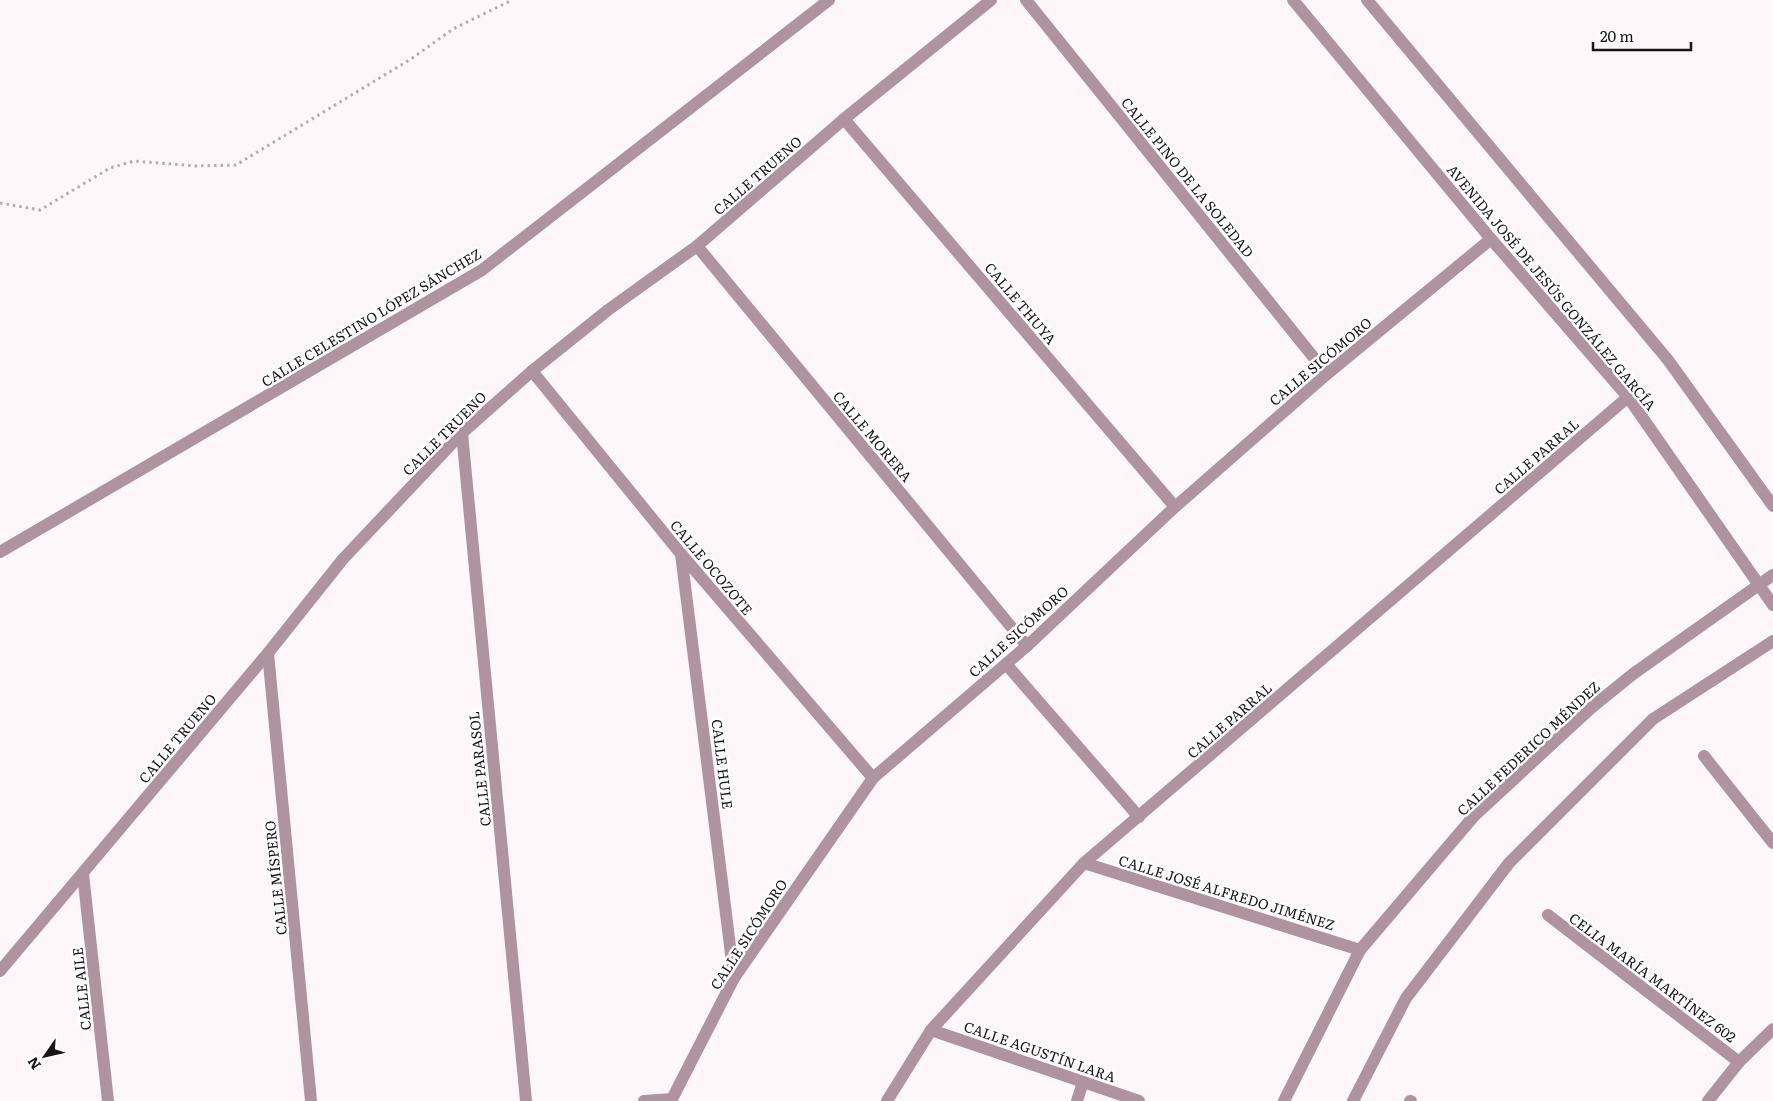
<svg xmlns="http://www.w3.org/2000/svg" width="1773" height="1101" font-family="Literata,serif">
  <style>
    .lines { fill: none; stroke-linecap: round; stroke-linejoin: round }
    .path { stroke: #b3adaf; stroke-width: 3; stroke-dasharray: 2.5 4; stroke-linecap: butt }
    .minor { stroke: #af94a0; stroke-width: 12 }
    .labels { text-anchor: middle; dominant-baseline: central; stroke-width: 5; stroke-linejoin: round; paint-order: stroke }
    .street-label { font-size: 14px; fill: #191416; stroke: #fff }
  </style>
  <rect width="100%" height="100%" fill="#fef7fa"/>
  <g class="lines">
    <path class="path" d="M0,203L40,210L110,168L134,161L196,166L236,165L411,59L453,29L512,0"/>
    <g class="minor">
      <path d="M1026,0L1327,374"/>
      <path d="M1293,0L1491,239L1628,397L1773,605"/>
      <path d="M1367,0L1668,360L1773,506"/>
      <path d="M844,119L1175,507"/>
      <path d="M697,246L1027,646"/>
      <path d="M532,371L681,554L873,778"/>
      <path d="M462,433L526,1101"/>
      <path d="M0,552L482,270L829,0"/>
      <path d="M681,554L734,978"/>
      <path d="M268,653L311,1101"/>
      <path d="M1006,664L1139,817"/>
      <path d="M1704,756L1773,843"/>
      <path d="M1084,863L1360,950"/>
      <path d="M83,874L108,1101"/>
      <path d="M1548,915L1739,1062"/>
      <path d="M0,971L268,653L343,559L462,433L532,371L608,310L697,246L844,119L991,0"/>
      <path d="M931,1030L1139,1101"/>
      <path d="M644,1101L672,1099L734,978L873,778L1027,646L1175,507L1327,374L1491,239"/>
      <path d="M887,1101L931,1030L1084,863L1628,397"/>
      <path d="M1077,1101L1083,1082"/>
      <path d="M1284,1101L1360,950L1474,816L1591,708L1633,674L1773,575"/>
      <path d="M1353,1101L1406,998L1509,863L1653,719L1773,641"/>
      <path d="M1410,1101H1411"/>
      <path d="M1708,1101L1739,1062L1773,1029"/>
    </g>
  </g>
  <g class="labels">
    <g class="street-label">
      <text transform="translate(757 175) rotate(-41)">CALLE TRUENO</text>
      <text transform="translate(1188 177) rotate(51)">CALLE PINO DE LA SOLEDAD</text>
      <text transform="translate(1552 287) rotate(50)">AVENIDA JOSÉ DE JESÚS GONZÁLEZ GARCÍA</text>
      <text transform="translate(1021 303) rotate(50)">CALLE THUYA</text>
      <text transform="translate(371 317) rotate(-31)">CALLE CELESTINO LÓPEZ SÁNCHEZ</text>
      <text transform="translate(1320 361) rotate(-40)">CALLE SICÓMORO</text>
      <text transform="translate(444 433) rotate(-45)">CALLE TRUENO</text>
      <text transform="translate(873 436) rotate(50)">CALLE MORERA</text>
      <text transform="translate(1536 456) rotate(-41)">CALLE PARRAL</text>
      <text transform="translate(712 567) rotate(50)">CALLE OCOZOTE</text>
      <text transform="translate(1018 631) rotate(-42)">CALLE SICÓMORO</text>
      <text transform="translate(1229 720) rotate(-41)">CALLE PARRAL</text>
      <text transform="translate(177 738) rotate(-50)">CALLE TRUENO</text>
      <text transform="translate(1528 748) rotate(-43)">CALLE FEDERICO MÉNDEZ</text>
      <text transform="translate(723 764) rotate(83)">CALLE HULE</text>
      <text transform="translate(479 769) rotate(-96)">CALLE PARASOL</text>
      <text transform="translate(275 878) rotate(-96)">CALLE MÍSPERO</text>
      <text transform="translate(1227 892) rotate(17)">CALLE JOSÉ ALFREDO JIMÉNEZ</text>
      <text transform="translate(748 934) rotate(-57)">CALLE SICÓMORO</text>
      <text transform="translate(1653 977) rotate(37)">CELIA MARÍA MARTÍNEZ 602</text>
      <text transform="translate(81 989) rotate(-96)">CALLE AILE</text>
      <text transform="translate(1040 1051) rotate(19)">CALLE AGUSTÍN LARA</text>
    </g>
  </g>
  <g transform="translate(45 1056) rotate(236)" stroke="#ffffff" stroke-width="4" paint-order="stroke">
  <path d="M0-4L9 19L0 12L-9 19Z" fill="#191416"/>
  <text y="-8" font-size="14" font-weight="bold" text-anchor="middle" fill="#191416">N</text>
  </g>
  <path d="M1593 42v8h98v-8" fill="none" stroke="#191416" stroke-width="2.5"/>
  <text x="1600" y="42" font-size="15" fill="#191416" stroke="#ffffff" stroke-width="4" paint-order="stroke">20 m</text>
</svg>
